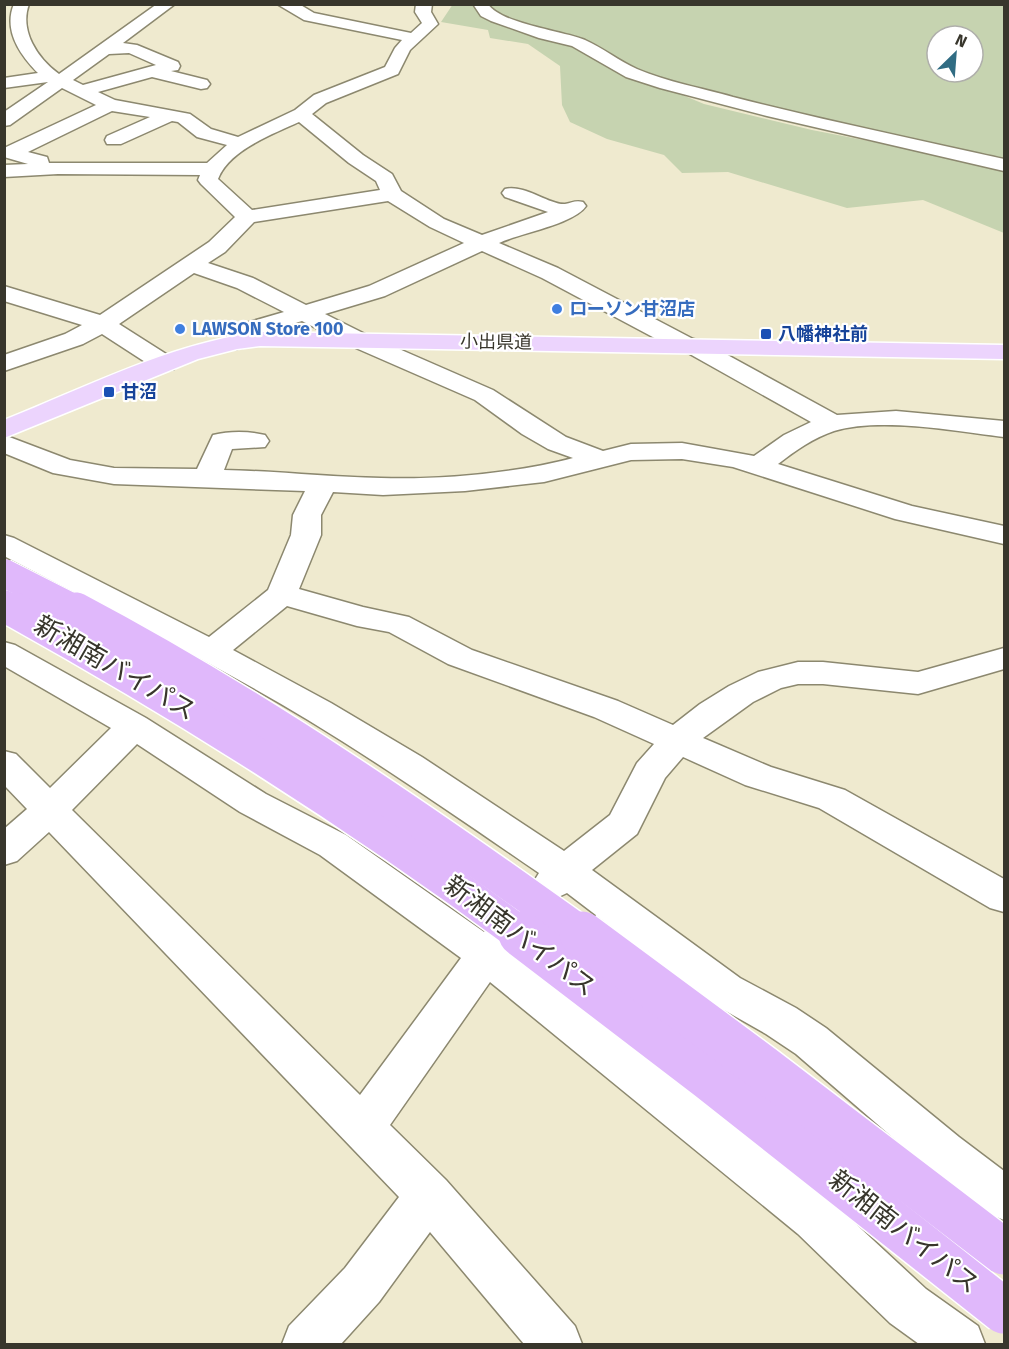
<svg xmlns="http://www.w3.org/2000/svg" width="1009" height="1349" font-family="'Fira Sans','Noto Sans JP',sans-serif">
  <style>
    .green { fill: #c6d3b0; fill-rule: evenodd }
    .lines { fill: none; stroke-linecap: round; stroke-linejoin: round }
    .minor-casing { stroke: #8c886f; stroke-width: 3 }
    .major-casing { stroke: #fff; stroke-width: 3 }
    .minor { fill: #fff; fill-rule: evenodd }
    .major { fill: #ecd4fd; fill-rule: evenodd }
    .highway-bridge-far2-casing { stroke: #fff; stroke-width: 30; stroke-linecap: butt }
    .highway-bridge-far1-casing { stroke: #fff; stroke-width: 38; stroke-linecap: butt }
    .highway-bridge-casing { stroke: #fff; stroke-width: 48; stroke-linecap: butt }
    .highway-bridge-far2 { stroke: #e0b8fb; stroke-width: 28 }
    .highway-bridge-far1 { stroke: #e0b8fb; stroke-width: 35 }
    .highway-bridge { stroke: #e0b8fb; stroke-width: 45 }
    .shop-dot { fill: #3f7fe0; stroke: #fff; stroke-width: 2 }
    .transit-dot { fill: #1a4fb4; stroke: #fff; stroke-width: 2 }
    .labels { text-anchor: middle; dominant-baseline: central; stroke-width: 4.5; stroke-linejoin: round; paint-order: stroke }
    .far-shop-label { font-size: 18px; font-weight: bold; fill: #366cbe; stroke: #fff; text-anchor: start }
    .far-transit-label { font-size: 18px; font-weight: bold; fill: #164399; stroke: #fff; text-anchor: start }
    .far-street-label { font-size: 18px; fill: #38362c; stroke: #fff }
    .near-street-label { font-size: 26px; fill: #38362c; stroke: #fff }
  </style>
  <rect width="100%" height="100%" fill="#efeacf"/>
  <path class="green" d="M453,4L1004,5V161L677,88L618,68L704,104L812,130L915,150L1004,172V233L923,200L847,208L728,172L682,173L664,155L607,139L570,122L562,105L560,66L528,44L490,38L488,30L441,22ZM937,36H973V72H937Z"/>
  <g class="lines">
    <g class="minor-casing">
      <g id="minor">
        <path d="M14,4H29C19,31 38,59 59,74L157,4H175L123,43L137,45L178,62L180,66L178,70L171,71L207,80L210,84L207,88L201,89L152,77L98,92L115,100L190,114L211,129L238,137L295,110L314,95L385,67L395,48L402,40L304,20L277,4H299L314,13L411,33L422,23L415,12L416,4H432L431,12L438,24L410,50L398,74L326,103L312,114L363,155L392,174L401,191L444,219L482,235L548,212L505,197L502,193L505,189C525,184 549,205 565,204C572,203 575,200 583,202L586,206C574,224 521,233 499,243L558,268L693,339L702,341L837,415L896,411L1004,421V437C956,431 880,417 834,431C813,438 795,451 778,464L912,506L1004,526V544L895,519L733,467L682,459L631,460L544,482L465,491L383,495L333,492L321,515V535L299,589L363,607L409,617L472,650L618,701L673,725L700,704L729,686L758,672L798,662H823L918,672L1004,648V669L918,694L823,684H798L781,688L753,702L703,738L771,767L845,790L1004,879V912L990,908L819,808L745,785L683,757L665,778L637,834L592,870L740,978L796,1008L826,1028L959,1137L1004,1171V1220L987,1213L927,1167L796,1054L766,1034L710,1002L567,893L550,901L536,896L531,886L539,873C463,821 387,768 308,720C210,661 106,609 4,556V535L14,538L209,637L268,590L291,535L293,515L305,491L114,484L53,473L4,453V435L70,460L114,468L197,469L213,435C229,431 249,431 265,435L269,441L265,447L232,449L224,470C276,471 328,477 381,478C439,480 517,473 573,458L548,449L522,434L475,400L349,345L302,321L250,337L245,347L236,349L227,347L224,342L232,327L284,312L237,288L194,273L119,324L174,359L177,364L174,369L165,371L156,369L102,334L83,344L4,371V355L65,334L82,325L4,301V286L100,315L209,242L235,217L201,184L198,180L200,175L58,174L4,177V165L28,164L4,157V148L96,105L62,88L10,125L4,126V112L48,82L4,88V78L38,73C20,55 3,30 14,4ZM129,53L156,65L83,85L73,80L109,54ZM112,111L150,117L107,136L105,140L107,144H121L172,121L178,122L197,137L227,145L207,163H49L47,157L28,152ZM299,122L349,163L376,181L380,190L252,210L218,179C229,150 273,134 299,122ZM388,201L430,227L464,243L369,286L306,305L253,278L208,263L225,252L254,222ZM482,251L542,278L679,351L688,353L811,422L784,435L754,456L682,443L631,444L603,451L566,437L493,390L367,335L325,314L385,296ZM287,606L357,626L389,632L448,664L594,717L654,744L637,763L610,815L564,851L422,757L331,703L233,650Z"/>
        <path d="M473,4H488C501,24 563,31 585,40C603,48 619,61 637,69C667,82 702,88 733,97C823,120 914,139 1004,159V171L767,116L660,88L626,77L572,46L539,38L491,21L481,16Z"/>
        <path d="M4,642L15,645L146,718L266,794L346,835L484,932C492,921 504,924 515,928L521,939L513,953L832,1202L926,1289L978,1326L985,1344H919L890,1323L798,1234L490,982L390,1125L446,1180L575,1326L582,1344H524L430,1232L379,1302L341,1344H282L289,1326L345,1268L399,1197L49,832L17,861L4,865V829L27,809L4,785V751L16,754L50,788L111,728L4,666ZM137,744L240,812L320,855L461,958L360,1095L72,810Z"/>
      </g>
    </g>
    <g class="major-casing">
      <path id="major" d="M260,332L1004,345V359L260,346L237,349L198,359L4,438V420C87,387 171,343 260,332Z"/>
    </g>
    <use href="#minor" class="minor"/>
    <use href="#major" class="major"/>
    <g class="highway-bridge-far2-casing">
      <g id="highway-bridge-far2">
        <path d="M4,573L79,611"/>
        <path d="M4,604L17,611"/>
      </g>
    </g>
    <g class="highway-bridge-far1-casing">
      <g id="highway-bridge-far1">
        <path d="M15,610C191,708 361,816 523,936"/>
        <path d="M76,610C254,704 421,819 584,936"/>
      </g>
    </g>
    <g class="highway-bridge-casing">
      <g id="highway-bridge">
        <path d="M521,934L709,1078L1004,1311"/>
        <path d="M582,934L763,1068L1004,1252"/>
      </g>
    </g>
    <use href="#highway-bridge-far2" class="highway-bridge-far2"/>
    <use href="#highway-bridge-far1" class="highway-bridge-far1"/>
    <use href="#highway-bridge" class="highway-bridge"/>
  </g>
  <g class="shop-dot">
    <circle cx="557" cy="309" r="6"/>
    <circle cx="180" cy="329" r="6"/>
  </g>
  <g class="transit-dot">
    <rect x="760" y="328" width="12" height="12" rx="3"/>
    <rect x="103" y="386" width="12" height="12" rx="3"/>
  </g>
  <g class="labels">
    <g class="far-shop-label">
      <text x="569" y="309">ローソン甘沼店</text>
      <text x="192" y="329">LAWSON Store 100</text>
    </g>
    <g class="far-transit-label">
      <text x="778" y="334">八幡神社前</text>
      <text x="121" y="392">甘沼</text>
    </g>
    <g class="far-street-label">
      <text transform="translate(496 342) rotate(1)">小出県道</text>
    </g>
    <g class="near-street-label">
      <text transform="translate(115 668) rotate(30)">新湘南バイパス</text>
      <text transform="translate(520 936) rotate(37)">新湘南バイパス</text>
      <text transform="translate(904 1232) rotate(38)">新湘南バイパス</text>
    </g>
  </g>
  <rect width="1009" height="1349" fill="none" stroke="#38362c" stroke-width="12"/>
  <g transform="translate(955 54) rotate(25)"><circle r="28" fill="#ffffff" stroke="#afafab" stroke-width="1.5"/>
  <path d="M0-4.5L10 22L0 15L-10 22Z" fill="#306c83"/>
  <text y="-9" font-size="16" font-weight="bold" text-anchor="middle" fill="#38362c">N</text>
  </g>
</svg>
